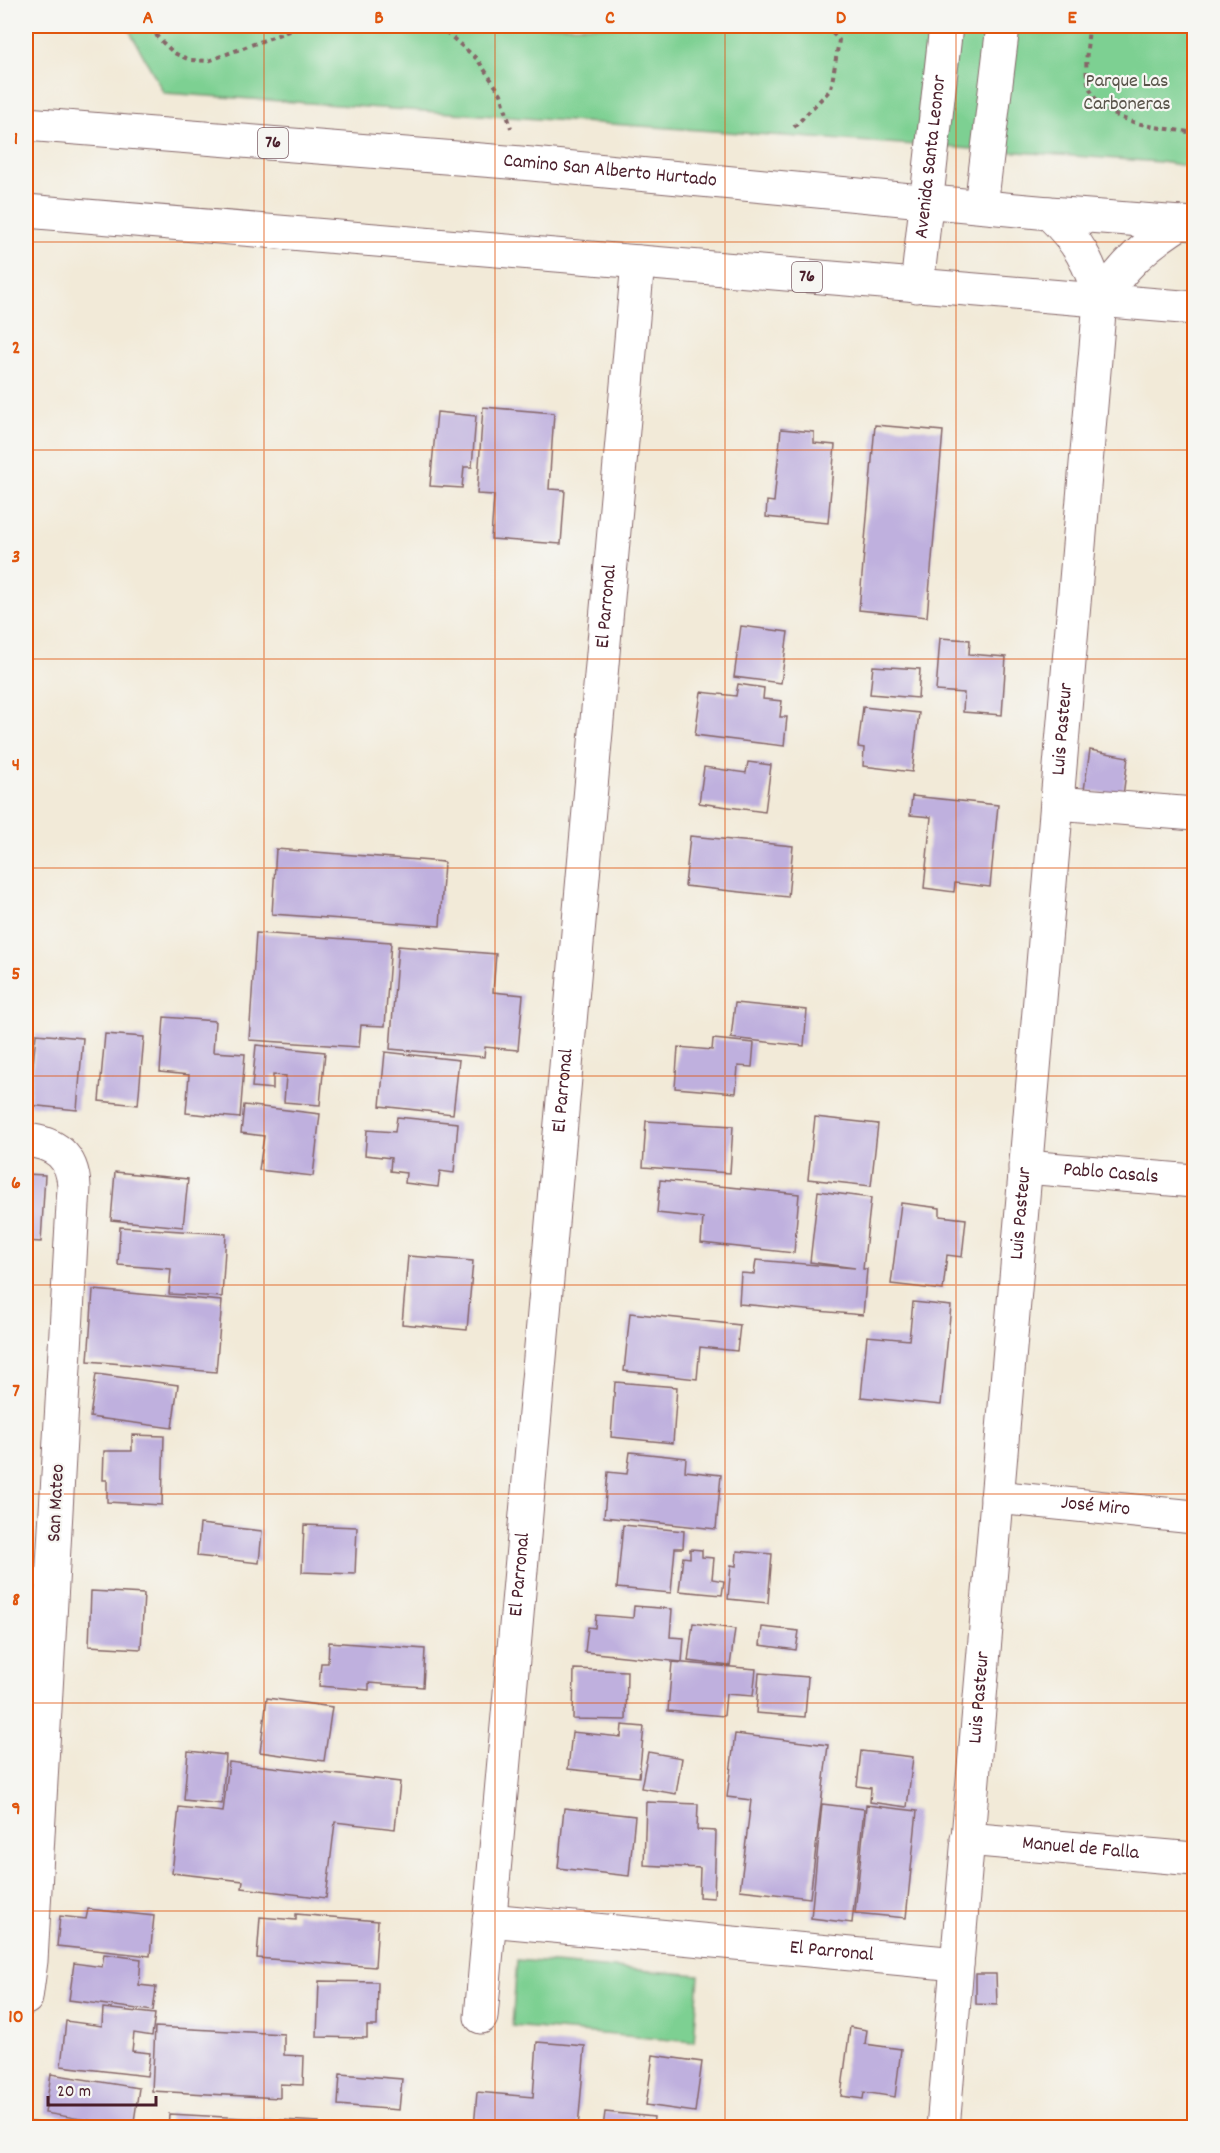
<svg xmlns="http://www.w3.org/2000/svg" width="1220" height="2153" font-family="Dekko,sans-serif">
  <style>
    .green { fill: #7dd092; stroke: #64785e; stroke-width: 1.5 }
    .building { fill: #bfb0de }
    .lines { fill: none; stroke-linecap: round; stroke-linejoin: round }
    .minor-casing { stroke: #856668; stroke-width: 35 }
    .major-casing { stroke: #856668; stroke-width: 35 }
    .path { stroke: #856668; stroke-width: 4; stroke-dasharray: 4.5 4.5; stroke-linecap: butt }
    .minor { stroke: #fff; stroke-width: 33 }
    .major { stroke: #fff; stroke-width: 33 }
    .grid { fill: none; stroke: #e0560e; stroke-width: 1.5; stroke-opacity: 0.55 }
    .labels { text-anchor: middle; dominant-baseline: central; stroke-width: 4.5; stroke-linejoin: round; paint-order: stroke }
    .shield { fill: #f6f6f2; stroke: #7e6067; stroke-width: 1.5 }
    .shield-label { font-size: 18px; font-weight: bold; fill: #4a1f2b }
    .park-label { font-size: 20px; fill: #59544a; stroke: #f6f6f2 }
    .street-label { font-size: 20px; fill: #4a1f2b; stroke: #f6f6f2 }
    .neatline { fill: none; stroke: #e0560e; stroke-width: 2 }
    .grid-label { font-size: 20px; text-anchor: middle; font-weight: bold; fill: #e0560e }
  </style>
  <rect width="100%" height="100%" fill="#f6f6f2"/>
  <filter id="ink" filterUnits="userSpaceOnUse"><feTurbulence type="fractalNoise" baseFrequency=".0167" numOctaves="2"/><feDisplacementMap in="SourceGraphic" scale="12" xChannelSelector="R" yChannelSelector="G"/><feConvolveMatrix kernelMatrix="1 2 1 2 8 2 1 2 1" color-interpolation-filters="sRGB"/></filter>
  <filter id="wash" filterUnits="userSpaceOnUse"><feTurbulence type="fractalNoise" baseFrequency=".008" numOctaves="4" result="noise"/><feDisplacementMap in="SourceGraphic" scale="24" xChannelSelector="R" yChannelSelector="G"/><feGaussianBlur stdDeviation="1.35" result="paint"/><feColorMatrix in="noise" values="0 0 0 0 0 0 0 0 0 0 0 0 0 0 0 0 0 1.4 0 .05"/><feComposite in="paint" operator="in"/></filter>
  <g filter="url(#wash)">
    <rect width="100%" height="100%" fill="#f2ead8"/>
    <g class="green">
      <path d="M127,26H1194V167L1160,162L164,93Z"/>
      <path d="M517,1960L699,1975L694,2042L512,2026Z"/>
    </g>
    <g id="blocks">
      <g class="building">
        <path d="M483,407L554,413L549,489L565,490L561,544L491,539L494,495L477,494Z"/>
        <path d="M437,412L476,416L472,467H464L462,488L430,486Z"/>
        <path d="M875,425L943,431L927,617L859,610Z"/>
        <path d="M781,429L814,432V443L835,445L828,523L766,517L767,501L774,502Z"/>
        <path d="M741,626L788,632L781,683L734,677Z"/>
        <path d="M940,638L970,640L969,654L1006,657L1002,715L963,712L964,693L936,691Z"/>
        <path d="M873,666L920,669L918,698L870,694Z"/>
        <path d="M738,684L764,688L763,699L782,701L780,717H787L784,746L695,735L701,692L736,696Z"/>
        <path d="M863,707L919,713L912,772L863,766L864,748L858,747Z"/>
        <path d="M1090,750L1128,757L1123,796L1084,790Z"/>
        <path d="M748,762L771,765L765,812L699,803L704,767L746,773Z"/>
        <path d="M912,796L998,805L990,887L955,883L954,892L924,888L931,817L910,815Z"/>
        <path d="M690,836L793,846L788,897L685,886Z"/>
        <path d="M276,849L444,862L440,926L272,914Z"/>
        <path d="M256,933L391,942L385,1026L361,1025L359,1047L249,1040Z"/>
        <path d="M398,946L496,954L493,992L523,995L518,1050L485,1047L484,1057L390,1049Z"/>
        <path d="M735,1003L807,1010L804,1046L731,1038Z"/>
        <path d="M164,1017L215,1021L213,1052L245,1054L240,1118L186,1113L189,1075L160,1072Z"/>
        <path d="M36,1034L83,1038L77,1110L29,1105Z"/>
        <path d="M105,1034L144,1037L138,1105L99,1101Z"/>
        <path d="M26,1035L32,1036L27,1095H26Z"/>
        <path d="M713,1039L754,1043L752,1067L738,1066L736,1093L675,1088L678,1047L712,1050Z"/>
        <path d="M256,1045L325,1052L320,1105L284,1102L286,1076L273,1075V1089L252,1087Z"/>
        <path d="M385,1052L459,1060L453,1114L380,1106Z"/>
        <path d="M244,1105L320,1114L313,1176L259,1170L264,1136L241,1133Z"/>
        <path d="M397,1117L458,1123L454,1173L440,1171L438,1187L405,1183L406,1173L390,1171L391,1158L365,1155L367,1130L395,1132Z"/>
        <path d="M815,1117L878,1124L871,1186L808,1179Z"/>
        <path d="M646,1121L733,1126L730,1173L643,1167Z"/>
        <path d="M115,1172L188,1179L183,1227L111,1220Z"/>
        <path d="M26,1174L45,1175L41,1242L26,1241Z"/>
        <path d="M660,1180L799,1194L794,1253L701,1243L703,1218L657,1213Z"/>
        <path d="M818,1191L871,1198L863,1269H867L863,1315L739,1304L741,1273L754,1274L756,1260L855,1268L810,1262Z"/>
        <path d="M901,1203L940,1208V1216L966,1219L962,1257L947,1255L943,1290L891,1284Z"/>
        <path d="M120,1227L226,1234L222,1297L169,1294L171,1269L118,1265Z"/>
        <path d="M408,1256L473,1261L467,1330L402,1324Z"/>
        <path d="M93,1290L222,1301L216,1372L88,1361Z"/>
        <path d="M913,1302L951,1306L941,1405L861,1397L867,1336L909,1340Z"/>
        <path d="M630,1313L740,1325L737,1351L700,1347L697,1379L624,1371Z"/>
        <path d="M96,1374L178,1385L172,1428L90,1417Z"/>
        <path d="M615,1382L677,1387L673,1443L611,1437Z"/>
        <path d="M132,1435L164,1436L162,1505L107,1502V1480H103L104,1451H132Z"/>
        <path d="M630,1452L686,1458L685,1471L721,1475L716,1529L604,1517L608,1472L627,1474Z"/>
        <path d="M200,1524L262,1531L259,1563L197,1556Z"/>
        <path d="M304,1525L357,1527L355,1574L302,1572Z"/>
        <path d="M623,1525L684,1531L683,1548H675L671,1593L617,1588Z"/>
        <path d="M690,1549L702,1550V1557L714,1558L712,1579L724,1581L722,1595L679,1591L683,1557L690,1558Z"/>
        <path d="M737,1551L772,1554L768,1603L728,1599L731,1565L736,1566Z"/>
        <path d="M91,1591L144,1594L141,1649L89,1646Z"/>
        <path d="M634,1606L672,1609L670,1637L684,1638L682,1662L585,1652L588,1627L595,1628L596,1615L633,1618Z"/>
        <path d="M693,1623L735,1629L730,1666L688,1661Z"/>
        <path d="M762,1627L799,1631L796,1650L760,1645Z"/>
        <path d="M329,1642L425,1649L423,1687L369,1683V1690L319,1686L321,1663H328Z"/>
        <path d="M672,1662L756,1669L753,1696L726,1694L724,1716L668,1711Z"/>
        <path d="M574,1669L627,1671L626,1720L573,1719Z"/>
        <path d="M759,1673L808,1677L805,1717L756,1713Z"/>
        <path d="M267,1698L332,1707L324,1761L260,1752Z"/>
        <path d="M622,1725L644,1727L639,1777L568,1769L572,1732L621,1737Z"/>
        <path d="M735,1734L828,1745L810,1898L740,1890L751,1800L727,1797Z"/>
        <path d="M188,1751L226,1755L222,1804L184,1800Z"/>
        <path d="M861,1751L913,1757L907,1807L870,1802L871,1788L857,1786Z"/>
        <path d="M648,1752L682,1758L676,1794L641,1788Z"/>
        <path d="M229,1762L400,1782L395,1829L335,1822L326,1898L242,1888L243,1881L172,1873L179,1807L223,1812Z"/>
        <path d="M646,1802L698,1804L697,1830L716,1831L714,1898L699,1897L700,1868L644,1865Z"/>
        <path d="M822,1804L864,1809L852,1923L811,1918Z"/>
        <path d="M866,1805L917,1811L906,1918L855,1913Z"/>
        <path d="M564,1808L635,1816L629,1876L558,1868Z"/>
        <path d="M88,1909L154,1916L150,1956L57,1946L60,1916L86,1919Z"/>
        <path d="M296,1914L378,1921L375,1967L257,1958L260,1917L296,1920Z"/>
        <path d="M104,1954L141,1959L139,1985L156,1987L153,2011L69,2000L74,1963L102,1967Z"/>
        <path d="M976,1974H996L997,2005L976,2004Z"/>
        <path d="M319,1981L378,1982L377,2026H367V2038L317,2037Z"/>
        <path d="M103,2008L155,2014L152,2036L134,2033L132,2051L150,2053L147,2076L61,2066L66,2021L102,2026Z"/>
        <path d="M155,2027L284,2034V2055L304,2056L303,2085L280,2084V2098L152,2091Z"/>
        <path d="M850,2027L867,2030L865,2044L901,2049L895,2097L864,2092L863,2099L841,2096Z"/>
        <path d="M537,2042L585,2046L578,2128H474L477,2092L533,2097Z"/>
        <path d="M653,2055L702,2062L695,2112L646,2105Z"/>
        <path d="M51,2074L139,2088L133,2128L45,2113Z"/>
        <path d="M340,2074L402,2079L399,2110L338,2105Z"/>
        <path d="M605,2112L654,2117L653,2128H603Z"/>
        <path d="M169,2114L319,2122V2128H168Z"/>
        <path d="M26,2121L60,2126V2128H26Z"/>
      </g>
    </g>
  </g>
  <g filter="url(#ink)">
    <use href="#blocks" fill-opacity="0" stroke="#856668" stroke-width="1.5"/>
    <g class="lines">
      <g class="minor-casing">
        <g id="minor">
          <path d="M981,206L1003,26"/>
          <path id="s1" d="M917,286L946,26"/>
          <path d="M1057,803L1194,814"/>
          <path d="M26,1140C55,1143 73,1156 74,1187L31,1961L26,1998"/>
          <path id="s2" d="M1025,1167L1194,1181"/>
          <path id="s3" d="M997,1497L1194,1517"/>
          <path id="s4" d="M967,1839L1194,1859"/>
          <path id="s5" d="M489,1920L957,1964"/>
          <path id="s6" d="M481,2017L638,262"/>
          <path id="s7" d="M943,2128L1100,301"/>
        </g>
      </g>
      <g class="major-casing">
        <g id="major">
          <path id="s8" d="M26,124L521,163L1049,213L1194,224"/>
          <path d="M26,211L1194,308"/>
          <path d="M1049,213C1077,240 1091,263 1100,301"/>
          <path d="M1100,301C1122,267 1146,244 1180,223"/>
        </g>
      </g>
      <g class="path">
        <path d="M152,26L158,38L174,53L190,60L208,61L302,26"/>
        <path d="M439,26L477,59L501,94L511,128"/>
        <path d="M1089,26C1088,42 1085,61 1087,77C1094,126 1157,126 1194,133"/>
        <path d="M687,28L692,26"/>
        <path d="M794,127L831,89L839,40L826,26"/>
      </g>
      <use href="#minor" class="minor"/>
      <use href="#major" class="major"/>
    </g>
  </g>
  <path class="grid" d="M264,26V2128M495,26V2128M725,26V2128M956,26V2128M26,242H1194M26,450H1194M26,659H1194M26,868H1194M26,1076H1194M26,1285H1194M26,1494H1194M26,1703H1194M26,1911H1194"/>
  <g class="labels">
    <g class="shield">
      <rect x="258" y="128" width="30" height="30" rx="4.5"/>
      <rect x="792" y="262" width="30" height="30" rx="4.5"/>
    </g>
    <g class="shield-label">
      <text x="273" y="143">76</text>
      <text x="807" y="277">76</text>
    </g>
    <g class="park-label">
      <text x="1127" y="82">Parque Las<tspan x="1127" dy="23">Carboneras</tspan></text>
    </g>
    <g class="street-label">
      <text stroke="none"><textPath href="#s1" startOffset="130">Avenida Santa Leonor</textPath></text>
      <text stroke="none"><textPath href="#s8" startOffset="586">Camino San Alberto Hurtado</textPath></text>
      <text stroke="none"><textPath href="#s6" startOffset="1416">El Parronal</textPath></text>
      <text stroke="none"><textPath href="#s7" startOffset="1404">Luis Pasteur</textPath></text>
      <text stroke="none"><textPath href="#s6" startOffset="930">El Parronal</textPath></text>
      <text stroke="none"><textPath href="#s2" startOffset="86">Pablo Casals</textPath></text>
      <text stroke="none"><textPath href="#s7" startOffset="918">Luis Pasteur</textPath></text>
      <text transform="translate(57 1503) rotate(-87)">San Mateo</text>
      <text stroke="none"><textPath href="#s3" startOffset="99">José Miro</textPath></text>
      <text stroke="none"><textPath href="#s6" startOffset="444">El Parronal</textPath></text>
      <text stroke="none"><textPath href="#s7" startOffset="432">Luis Pasteur</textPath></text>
      <text stroke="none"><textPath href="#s4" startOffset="114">Manuel de Falla</textPath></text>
      <text stroke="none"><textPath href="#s5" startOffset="344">El Parronal</textPath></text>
    </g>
  </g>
  <rect width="1220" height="2153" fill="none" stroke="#f6f6f2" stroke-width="66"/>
  <path d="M48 2096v9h108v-9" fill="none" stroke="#4a1f2b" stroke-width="3"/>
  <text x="57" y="2096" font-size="18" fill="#4a1f2b" stroke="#f6f6f2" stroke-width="4.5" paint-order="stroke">20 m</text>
  <rect x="33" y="33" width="1154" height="2087" class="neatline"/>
  <g class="grid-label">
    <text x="148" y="23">A</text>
    <text x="379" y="23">B</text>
    <text x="610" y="23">C</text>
    <text x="841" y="23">D</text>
    <text x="1072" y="23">E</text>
    <text x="16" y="144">1</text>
    <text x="16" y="353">2</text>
    <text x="16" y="562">3</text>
    <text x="16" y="770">4</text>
    <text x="16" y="979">5</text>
    <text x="16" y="1188">6</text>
    <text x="16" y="1396">7</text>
    <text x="16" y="1605">8</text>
    <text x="16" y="1814">9</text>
    <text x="16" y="2022">10</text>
  </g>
</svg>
